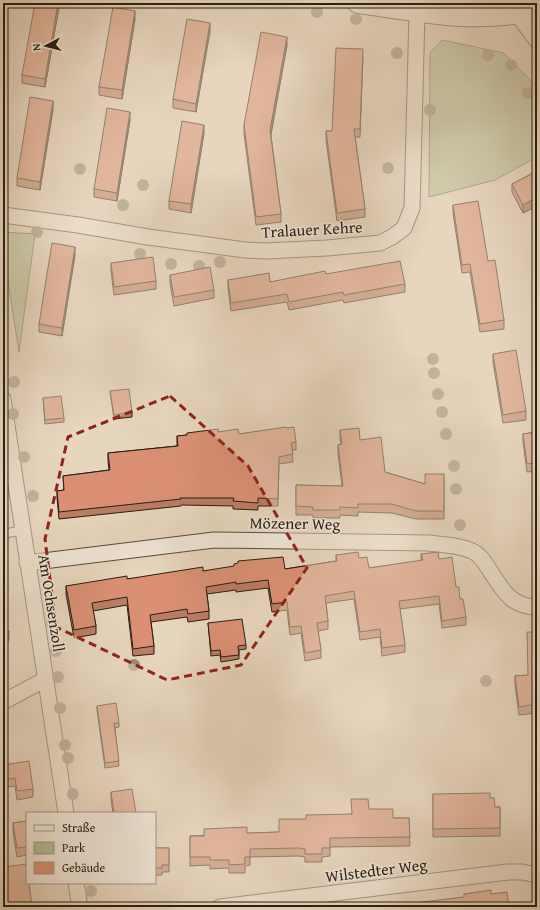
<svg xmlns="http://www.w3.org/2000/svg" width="540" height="910" font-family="'Gentium Book Plus',serif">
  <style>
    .green { fill: #b1bf95; stroke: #6d6e54 }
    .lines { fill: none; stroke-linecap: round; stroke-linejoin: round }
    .service-casing { stroke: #584c3d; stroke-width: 10 }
    .minor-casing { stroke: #584c3d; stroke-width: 17 }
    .tertiary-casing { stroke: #584c3d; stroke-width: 21 }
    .service { stroke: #efe4d5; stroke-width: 8 }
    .minor { stroke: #efe4d5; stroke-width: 15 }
    .tertiary { stroke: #efe4d5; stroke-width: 19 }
    .tree { fill: #958b75 }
    .wall { fill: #bc7c65; stroke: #291e12 }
    .shaded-wall { fill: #996552; stroke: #291e12 }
    .building { fill: #db9075; stroke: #291e12 }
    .marked { fill: none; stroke: #8f2418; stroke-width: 3; stroke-dasharray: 8 5; stroke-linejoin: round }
    .labels { text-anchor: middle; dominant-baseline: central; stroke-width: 3; stroke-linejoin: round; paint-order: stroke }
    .street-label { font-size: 16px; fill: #291e12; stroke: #efe4d5 }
  </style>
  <rect width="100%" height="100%" fill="#e7d6be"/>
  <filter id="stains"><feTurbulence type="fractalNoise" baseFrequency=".005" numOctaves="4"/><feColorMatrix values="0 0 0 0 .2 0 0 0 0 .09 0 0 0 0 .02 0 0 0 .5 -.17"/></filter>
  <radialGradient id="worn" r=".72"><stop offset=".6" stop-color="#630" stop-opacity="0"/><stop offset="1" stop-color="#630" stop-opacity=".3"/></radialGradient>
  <g class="green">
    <path d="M442,40L504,53L537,87V157L495,180L429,197L430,53Z"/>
    <path d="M3,232L35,234L19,352L3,249Z"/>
  </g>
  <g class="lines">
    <g class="service-casing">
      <path id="service" d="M3,534L23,530"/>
    </g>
    <g class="minor-casing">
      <g id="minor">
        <path d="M518,15L537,41"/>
        <path d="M3,215L78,225L148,237L245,250L266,251L327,248L380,243L392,237L404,228L412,208L417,13"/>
        <path d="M3,399L66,813"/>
        <path d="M27,563L214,540L429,543C443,545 459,545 472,551C479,554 483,560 487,566C501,587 509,607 537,607"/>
        <path d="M3,702L46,679"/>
        <path d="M76,883L80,907"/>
        <path d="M220,907L508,872H522L537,875"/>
      </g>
    </g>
    <g class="tertiary-casing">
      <path id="tertiary" d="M357,3C416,12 478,25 537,10"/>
    </g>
    <use href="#service" class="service"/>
    <use href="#minor" class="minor"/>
    <use href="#tertiary" class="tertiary"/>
  </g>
  <g class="tree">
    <circle cx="317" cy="12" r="6"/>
    <circle cx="356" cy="19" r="6"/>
    <circle cx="397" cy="53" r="6"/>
    <circle cx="488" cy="55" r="6"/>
    <circle cx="511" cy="65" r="6"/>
    <circle cx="528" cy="93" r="6"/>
    <circle cx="430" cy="110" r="6"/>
    <circle cx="388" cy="168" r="6"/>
    <circle cx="80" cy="169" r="6"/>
    <circle cx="143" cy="185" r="6"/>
    <circle cx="123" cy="205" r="6"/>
    <circle cx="37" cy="232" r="6"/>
    <circle cx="140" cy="254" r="6"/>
    <circle cx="220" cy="262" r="6"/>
    <circle cx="171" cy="264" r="6"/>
    <circle cx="199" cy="266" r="6"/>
    <circle cx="433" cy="359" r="6"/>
    <circle cx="434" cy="373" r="6"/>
    <circle cx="14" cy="382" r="6"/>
    <circle cx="438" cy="394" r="6"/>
    <circle cx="442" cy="412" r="6"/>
    <circle cx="13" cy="414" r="6"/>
    <circle cx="446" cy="434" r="6"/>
    <circle cx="24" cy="457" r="6"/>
    <circle cx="454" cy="466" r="6"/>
    <circle cx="456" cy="489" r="6"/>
    <circle cx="33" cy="496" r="6"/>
    <circle cx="460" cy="525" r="6"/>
    <circle cx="52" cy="623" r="6"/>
    <circle cx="56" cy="651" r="6"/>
    <circle cx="134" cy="665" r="6"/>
    <circle cx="58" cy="677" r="6"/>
    <circle cx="486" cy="681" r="6"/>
    <circle cx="60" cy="708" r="6"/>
    <circle cx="65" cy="745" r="6"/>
    <circle cx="68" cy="758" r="6"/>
    <circle cx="73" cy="794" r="6"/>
    <circle cx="91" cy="891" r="6"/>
  </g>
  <g class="wall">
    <path d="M59,3V7L45,87L22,83V75Z"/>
    <path d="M135,19L122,99L99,95V87Z"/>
    <path d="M210,31L196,112L173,108V99Z"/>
    <path d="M287,45L271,135L281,214V222L256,225L244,134V125Z"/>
    <path d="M363,57L360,137H355L365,209V217L337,221L326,140V131H332Z"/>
    <path d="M53,109L40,190L17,186V178Z"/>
    <path d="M130,120L117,201L94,197V189Z"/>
    <path d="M204,133L191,213L169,209V201Z"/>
    <path d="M537,171V206L523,213L512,192V184Z"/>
    <path d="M453,205L488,261L504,320V329L480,332L470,272L462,273L453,213Z"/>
    <path d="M75,255L62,336L39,332V324Z"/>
    <path d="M111,263L156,281V289L114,295L111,271Z"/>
    <path d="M326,274L405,284V292L344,303L343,300L289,310L287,302L231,311L228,288V280L270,282Z"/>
    <path d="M170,275L214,290V298L174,306L170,283Z"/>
    <path d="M493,354L526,411V420L503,423L493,362Z"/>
    <path d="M110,391L132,412V417L114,419Z"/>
    <path d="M43,398L64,418V422L45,424Z"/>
    <path d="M286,428L296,442V450H292L293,462L279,464L278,506H258V510L233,509V506L181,505V506L59,519L57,498V491L64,490L63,476L109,470L108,461V453L177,446V436L218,432L239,434Z"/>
    <path d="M340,430L360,440L385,472L425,484L444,474V519H416L392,513L358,512V516L340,515V518H313V515H296V485L342,486L338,453V445L341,444L340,439Z"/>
    <path d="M537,432V471L527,472L523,442V434Z"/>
    <path d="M421,554L439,559L456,587L466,617V625L442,628L439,604L400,609L405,645V652L382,656L380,637L360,640L354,599L326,603L328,621V629L318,631L321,650V658L305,661L301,633L290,635L287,610L272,612L268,588L236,592V590L207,594L209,611V619L188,622L187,617L151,622L154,646V654L133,656L127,605L93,611L96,626V634L74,638L66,594V586L127,579L203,571L285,569L336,561V555L359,558L369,568L421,561Z"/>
    <path d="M208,623L246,645V649L239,650V659L221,662L220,655L211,656Z"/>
    <path d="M537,632V713L519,715L515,685V676L528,675Z"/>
    <path d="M97,706L119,723V727L115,728L119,766L105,768L97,710Z"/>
    <path d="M3,765L33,789V797L17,800L15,786L3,788Z"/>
    <path d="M111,792L136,813H113L111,800Z"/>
    <path d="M433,794L490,798L495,807H500V836L433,837Z"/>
    <path d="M369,809L393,818H409L410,846L330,847V856L322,857V862H305V857L299,856L250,857V865L245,866V873H229V868L210,869V865L190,866V836L279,832L306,819L351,814Z"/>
    <path d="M27,821V855L17,857L13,832V823Z"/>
    <path d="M155,848H169V872H162V875H155Z"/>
  </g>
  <g class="shaded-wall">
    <path d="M58,3H59V7L45,87V79Z"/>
    <path d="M135,11V19L122,99V90Z"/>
    <path d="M210,23V31L196,112V104Z"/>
    <path d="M287,37V45L270,138V130Z"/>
    <path d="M53,101V109L40,190V182Z"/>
    <path d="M130,112V120L117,201V193Z"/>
    <path d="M204,125V133L191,213V204Z"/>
    <path d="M537,197V206L523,213V205Z"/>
    <path d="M75,247V255L62,336V328Z"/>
    <path d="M9,631V639L3,652V644Z"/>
  </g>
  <g class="building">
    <path d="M35,3H58L45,79L22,75Z"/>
    <path d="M113,7L135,11L122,90L99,87Z"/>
    <path d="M187,19L210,23L196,104L173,99Z"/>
    <path d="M261,32L287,37L270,130L281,214L256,217L244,125Z"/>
    <path d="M336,48L363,49L360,129H354L365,209L337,213L326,131H332Z"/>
    <path d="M30,97L53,101L40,182L17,178Z"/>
    <path d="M107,108L130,112L117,193L94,189Z"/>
    <path d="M182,121L204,125L191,204L169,201Z"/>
    <path d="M537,171V197L523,205L512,184Z"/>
    <path d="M478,201L488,261L495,260L504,320L480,324L470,264L462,265L453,205Z"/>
    <path d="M52,243L75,247L62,328L39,324Z"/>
    <path d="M153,257L156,281L114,287L111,263Z"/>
    <path d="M400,261L405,284L344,295L343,292L289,302L287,294L231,303L228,280L269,273L270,282L325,271L326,274Z"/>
    <path d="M210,267L214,290L174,297L170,275Z"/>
    <path d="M516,350L526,411L503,415L493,354Z"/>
    <path d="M129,389L132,412L114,415L110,391Z"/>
    <path d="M61,396L64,418L45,420L43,398Z"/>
    <path d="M286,427V428L294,427L296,442L291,443L293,454L279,457L278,499L258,498V503L233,501L234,498H180L181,499L59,512L57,491L64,490L63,476L110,470L108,453L178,446L177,436L187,435V433L218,429V432L238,429L239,434Z"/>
    <path d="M359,428L360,440L381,437L385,472L425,484V474H444V511H416L392,504H358V508L340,507V510H313V507L296,506V485L343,486L338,445L342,444L340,430Z"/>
    <path d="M537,432V462L527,464L523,434Z"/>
    <path d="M358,552L359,558L367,557L369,568L423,560L421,554L438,552L439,559L452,557L456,587H459L460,599H463L466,617L442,621L439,596L399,601L405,645L382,648L380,629L360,632L354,591L325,596L328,621L317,623L321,650L305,653L301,626L290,627L287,602L272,604L268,580L236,584V582L206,587L209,611L188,614L187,609L150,615L154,646L133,649L127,597L92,603L96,626L74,630L66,586L127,576V579L203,567V571L234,566V564L238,563V561L283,557L285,569L337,561L336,555Z"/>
    <path d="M242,619L246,645L238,646L239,655L221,657L220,650L211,651L208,623Z"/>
    <path d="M3,628L9,631L3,644Z"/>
    <path d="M527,632H537V704L519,707L515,676L528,675Z"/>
    <path d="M116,703L119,723H114L119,761L105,763L97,706Z"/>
    <path d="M29,761L33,789L17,791L15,778L3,780V765Z"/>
    <path d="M132,789L136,813H114L111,792Z"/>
    <path d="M490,793V798H494L495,807H500V828L433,829V794Z"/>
    <path d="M351,799H368L369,809H393V818H409L410,837L330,838V848H322V854H305V849L299,848L250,849V857H245V864L229,865V860H210V857H190V836H204V829L247,827V833L279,832V819H306V815L352,814Z"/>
    <path d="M27,821V847L17,848L13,823Z"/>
    <path d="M155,848H169V865H162V868H155Z"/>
    <path d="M26,864L27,870V883H29L32,907H3V867Z"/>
    <path d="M491,890V894L507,892L509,907H381L464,897V894Z"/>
  </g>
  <path d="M0 0H540V910H0ZM170,396L248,466L307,568L241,665L167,680L56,627L45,539L68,437Z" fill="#e7d6be" fill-opacity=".55" fill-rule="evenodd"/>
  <path class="marked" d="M170,396L248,466L307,568L241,665L167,680L56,627L45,539L68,437Z"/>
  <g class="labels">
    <g class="street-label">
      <text transform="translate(312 229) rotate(-3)">Tralauer Kehre</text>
      <text transform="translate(295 523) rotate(1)">Mözener Weg</text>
      <text transform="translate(52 603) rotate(81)">Am Ochsenzoll</text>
      <text transform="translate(376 870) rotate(-7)">Wilstedter Weg</text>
    </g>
  </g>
  <rect width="540" height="910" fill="none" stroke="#e7d6be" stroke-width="16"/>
  <rect x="4" y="4" width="532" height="902" fill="none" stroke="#291e12" stroke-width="2"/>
  <rect x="8" y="8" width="524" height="894" fill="none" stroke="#291e12"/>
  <rect x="26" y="812" width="130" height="72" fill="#efe4d5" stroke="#a09587"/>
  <rect x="34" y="825" width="20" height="6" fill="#efe4d5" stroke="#a09587"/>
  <text x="62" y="832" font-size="12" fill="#291e12">Straße</text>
  <rect x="34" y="842" width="20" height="12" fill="#b1bf95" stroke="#a09587"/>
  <text x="62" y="852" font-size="12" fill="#291e12">Park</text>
  <rect x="34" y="862" width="20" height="12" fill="#db9075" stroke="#a09587"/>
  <text x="62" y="872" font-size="12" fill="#291e12">Gebäude</text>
  <g transform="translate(46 46) rotate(263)" stroke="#efe4d5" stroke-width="3" paint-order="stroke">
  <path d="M0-3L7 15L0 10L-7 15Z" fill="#291e12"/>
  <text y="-6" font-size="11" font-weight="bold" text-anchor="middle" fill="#291e12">N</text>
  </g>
  <rect width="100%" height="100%" filter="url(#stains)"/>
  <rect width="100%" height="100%" fill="url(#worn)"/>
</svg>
